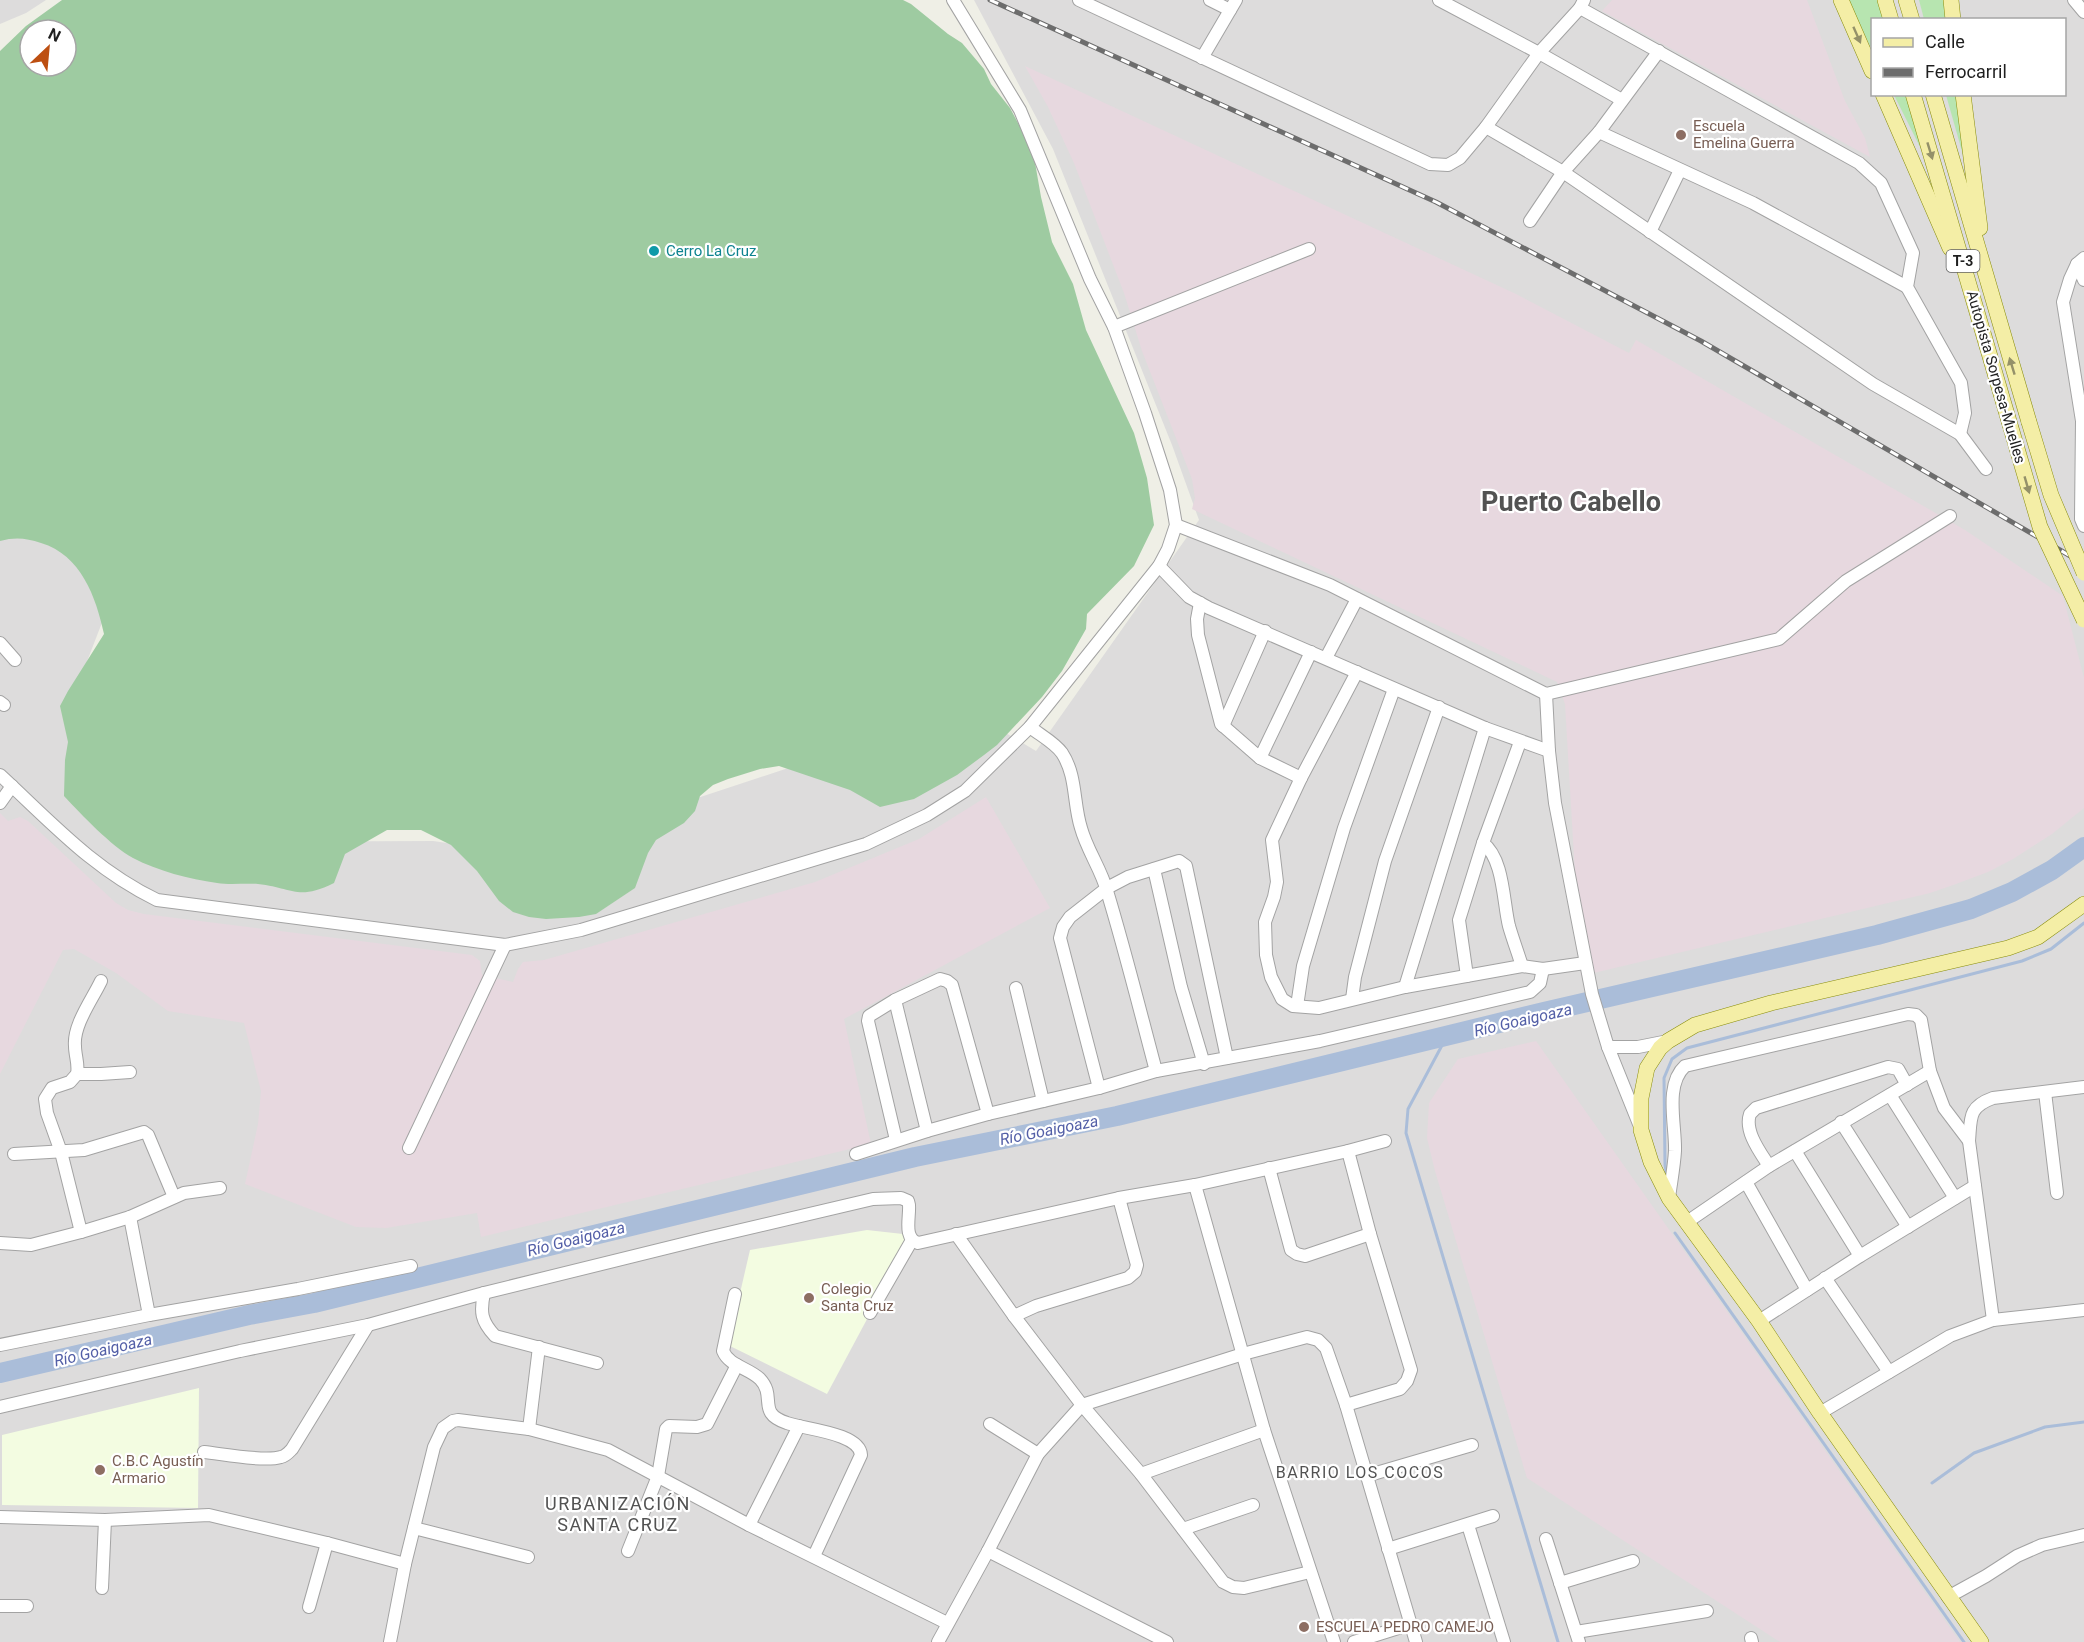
<svg xmlns="http://www.w3.org/2000/svg" width="2084" height="1642" font-family="Roboto,sans-serif">
  <style>
    .residential { fill: #dddcdc; fill-rule: evenodd }
    .industrial { fill: #e7d8df }
    .education { fill: #f3fce1 }
    .grass { fill: #b7e5b0 }
    .forest { fill: #9ecba1; fill-rule: evenodd }
    .lines { fill: none; stroke-linecap: round; stroke-linejoin: round }
    .stream { stroke: #aabdd9; stroke-width: 3 }
    .river { stroke: #aabdd9; stroke-width: 20 }
    .minor-casing { stroke: #a3a3a3; stroke-width: 14 }
    .major-casing { stroke: #898d0d; stroke-width: 16 }
    .minor { stroke: #fff; stroke-width: 12 }
    .major { stroke: #f4eea6; stroke-width: 15 }
    .rail-casing { stroke: #6d6d6d; stroke-width: 5 }
    .rail { stroke: #fff; stroke-width: 3; stroke-dasharray: 9; stroke-linecap: butt }
    .major-bridge-casing { stroke: #898d0d; stroke-width: 16; stroke-linecap: butt }
    .major-bridge { stroke: #f4eea6; stroke-width: 15 }
    .oneway { fill: #949169 }
    .education-dot { fill: #8d6e63; stroke: #fff; stroke-width: 2 }
    .culture-dot { fill: #0f9aa8; stroke: #fff; stroke-width: 2 }
    .labels { text-anchor: middle; dominant-baseline: central; stroke-width: 4.5; stroke-linejoin: round; paint-order: stroke }
    .shield { fill: #fff; stroke: #626262; stroke-width: 1.5 }
    .shield-label { font-size: 14px; font-weight: bold; fill: #1f1f1f }
    .education-label { font-size: 15px; fill: #785e54; stroke: #fff; text-anchor: start }
    .culture-label { font-size: 15px; fill: #0d838f; stroke: #fff; text-anchor: start }
    .street-label { font-size: 15px; fill: #1f1f1f; stroke: #fff }
    .water-label { font-size: 16px; font-style: italic; fill: #535fa7; stroke: #fff }
    .neighbourhood-label { font-size: 16px; letter-spacing: 1.5px; fill: #525252; stroke: #fff }
    .quarter-label { font-size: 18px; letter-spacing: 1.5px; fill: #525252; stroke: #fff }
    .town-label { font-size: 27px; font-weight: bold; fill: #525252; stroke: #fff }
  </style>
  <rect width="100%" height="100%" fill="#efefe6"/>
  <g class="residential">
    <path d="M0,0H46L26,13L0,24Z"/>
    <path d="M974,0H2084V1642H0V502L58,536L108,607L86,664L75,708L192,842L433,841L502,851L655,812L879,738L957,704L1036,751L1199,520L1172,445L1053,149ZM1872,20H2064V94H1872Z"/>
  </g>
  <g class="industrial">
    <path d="M1612,0H1807L1845,101L1865,138L1870,157L1602,11Z"/>
    <path d="M1025,66L1516,294L1629,353L1636,340L1965,530L2063,596L2084,678V808L2052,834L2013,859L1988,872L1956,884L1930,893L1581,976L1565,704L1557,682L1192,509L1195,498L1192,479L1142,351L1124,293L1074,163L1048,107Z"/>
    <path d="M986,797L1050,908L844,1019L871,1144L481,1237L477,1213L386,1228L356,1227L245,1184L258,1124L261,1091L244,1023L168,1011L116,973L74,949L63,950L0,1074V813L8,821L20,817L28,821L116,903L128,910L144,914L472,955L480,961L482,975L513,982L518,969L523,962L544,960L815,882L919,839Z"/>
    <path d="M1536,1041L1960,1642H1780L1527,1478L1435,1171L1427,1138L1429,1103L1458,1059Z"/>
  </g>
  <g class="education">
    <path d="M867,1230L912,1235L827,1394L728,1345L750,1250Z"/>
    <path d="M199,1388L198,1508L2,1505V1435Z"/>
  </g>
  <g class="grass">
    <path d="M1848,0H1878L1885,19L1872,20V50Z"/>
    <path d="M1919,0H1951L1952,19H1924Z"/>
    <path d="M1894,95H1909L1936,179Z"/>
    <path d="M1946,95H1960L1967,169Z"/>
  </g>
  <path class="forest" d="M62,0H903L911,4L948,34L962,43L984,69L991,84L1010,108L1033,151L1041,197L1052,242L1073,284L1086,330L1134,433L1147,478L1154,525L1134,566L1087,614L1086,629L1062,671L1042,697L997,745L984,755L957,775L914,799L880,807L850,790L779,766L760,769L728,779L713,785L700,796L695,811L684,823L656,840L648,853L635,888L596,914L579,917L546,919L529,917L513,912L499,901L477,871L451,845L421,830H387L345,854L334,883C297,901 294,888 258,884C245,883 230,885 217,883C189,879 158,871 133,858C111,846 82,815 64,796L65,760L68,742L60,706L68,691L104,634C96,597 81,555 41,543C26,538 15,537 0,541V51L26,26ZM30,30H66V66H30Z"/>
  <g class="lines">
    <g class="stream">
      <path d="M1447,1036L1408,1109L1406,1133L1558,1642"/>
      <path d="M1667,1177L1665,1165L1664,1078L1672,1059L1687,1048L2022,961L2051,949L2084,923"/>
      <path d="M1675,1233L1964,1642"/>
      <path d="M1932,1483L1974,1453L2045,1427L2084,1422"/>
    </g>
    <path class="river" d="M0,1373L249,1315L314,1303L915,1157L1117,1116L1544,1012L1877,935L1971,909L2012,892L2052,870L2084,847"/>
    <g class="minor-casing">
      <g id="minor">
        <path d="M1079,0L1430,164L1448,165L1460,158L1486,127L1539,53L1580,8L1584,0"/>
        <path d="M1210,0L1230,10"/>
        <path d="M1439,0L1539,53L1622,100"/>
        <path d="M2074,0L2084,12"/>
        <path d="M1580,8L1859,163L1881,183L1913,253L1907,287L1961,383L1965,413L1960,434"/>
        <path d="M1202,58L1236,0"/>
        <path d="M1486,127L1563,172L1873,384L1960,434L1986,469"/>
        <path d="M1599,132L1753,203L1907,287"/>
        <path d="M1530,221L1563,172L1599,132L1659,51"/>
        <path d="M1650,232L1680,170"/>
        <path d="M2084,258L2077,264L2070,279L2063,302L2082,421L2081,519L2084,526"/>
        <path d="M2077,264L2084,280"/>
        <path d="M1114,327L1309,249"/>
        <path d="M1176,525L1330,585L1546,694L1779,639L1846,581L1950,516"/>
        <path d="M1159,566L1189,597L1209,608L1485,728L1549,751"/>
        <path d="M1200,603L1197,619L1198,635L1221,724L1260,758L1301,778"/>
        <path d="M0,643L15,660"/>
        <path d="M1326,658L1357,599"/>
        <path d="M1357,672L1301,778L1272,840L1277,882L1274,897L1265,922L1266,955L1271,977L1282,999L1293,1006L1319,1008L1405,987L1522,966L1543,969L1585,963"/>
        <path d="M1546,694L1549,751L1555,803L1592,994L1608,1047H1638L1668,1041"/>
        <path d="M0,702L4,705"/>
        <path d="M1223,726L1265,631"/>
        <path d="M1030,727C1040,735 1055,743 1062,753C1077,776 1073,803 1081,828C1087,850 1101,869 1107,891C1125,950 1140,1011 1156,1071"/>
        <path d="M1260,758L1311,652"/>
        <path d="M0,775C52,823 93,869 157,900L505,945L581,930L866,844L927,815L965,791L1030,727L1159,566L1168,549L1176,525L1170,490L1145,413L1114,327L1090,279L1020,110L953,0"/>
        <path d="M0,803L12,786"/>
        <path d="M1483,843C1504,859 1503,902 1509,926C1513,940 1518,953 1522,966"/>
        <path d="M1154,869L1181,987L1204,1064"/>
        <path d="M1467,976L1459,920L1483,843L1520,742"/>
        <path d="M1405,987L1485,728"/>
        <path d="M1016,988L1043,1101"/>
        <path d="M1352,999L1355,977L1385,861L1439,707"/>
        <path d="M895,1000L927,1131"/>
        <path d="M1297,1006L1303,966L1344,828L1394,689"/>
        <path d="M1608,1047L1639,1124"/>
        <path d="M77,1074H101L130,1072"/>
        <path d="M1099,1088L1060,938L1063,927L1070,917L1107,888L1128,877L1179,861L1186,866L1227,1058"/>
        <path d="M2045,1092L2057,1193"/>
        <path d="M1890,1095L1955,1198"/>
        <path d="M1841,1122L1908,1227"/>
        <path d="M896,1140L868,1021L869,1016L895,1000L940,979L947,981L952,985L988,1114"/>
        <path d="M409,1148L505,945"/>
        <path d="M1795,1151L1860,1256"/>
        <path d="M14,1154L84,1150L144,1132L148,1135L174,1197"/>
        <path d="M856,1154L927,1131L988,1114L1099,1088L1156,1071L1320,1041L1530,992L1540,983L1543,969"/>
        <path d="M1769,1166C1760,1152 1744,1131 1750,1114L1756,1108L1888,1067L1898,1069L1907,1085"/>
        <path d="M1269,1168L1291,1250L1297,1254L1305,1256L1370,1234"/>
        <path d="M1746,1182L1807,1290"/>
        <path d="M1195,1185L1264,1430L1334,1642"/>
        <path d="M1669,1198C1671,1182 1674,1167 1675,1151C1676,1126 1664,1085 1685,1066L1908,1014L1916,1015L1921,1020L1930,1071L1944,1108L1969,1141"/>
        <path d="M130,1217L149,1315"/>
        <path d="M1687,1222L1769,1166L1930,1071"/>
        <path d="M81,1232L61,1152L47,1113L45,1099L52,1088L70,1082L77,1074C79,1064 75,1056 75,1046C73,1025 92,1000 101,981"/>
        <path d="M956,1234L1014,1316L1082,1405L1141,1474L1223,1582L1233,1587L1244,1588L1310,1572"/>
        <path d="M0,1243L31,1245L81,1232L130,1217L184,1193L220,1188"/>
        <path d="M1825,1278L1889,1372"/>
        <path d="M484,1293C480,1312 481,1321 495,1336L597,1363"/>
        <path d="M735,1294L723,1351C729,1366 749,1368 760,1379C777,1397 756,1413 787,1423C804,1429 860,1433 861,1455L814,1556"/>
        <path d="M870,1313L912,1240"/>
        <path d="M1014,1316L1036,1306L1128,1278L1135,1272L1137,1265L1119,1198"/>
        <path d="M1993,1320L1969,1141C1971,1118 1968,1107 1993,1098L2084,1087"/>
        <path d="M1759,1321L1860,1256L1975,1186"/>
        <path d="M0,1345L149,1315L298,1289L411,1266"/>
        <path d="M1346,1405L1400,1389L1407,1381L1411,1370L1370,1234L1348,1151"/>
        <path d="M0,1407L240,1351L368,1325L484,1293L707,1238L873,1199L901,1198L908,1201L909,1205C910,1218 903,1238 918,1243L1119,1198L1195,1185L1348,1151L1385,1141"/>
        <path d="M1820,1413L1950,1336L1993,1320L2084,1310"/>
        <path d="M990,1424L1038,1454"/>
        <path d="M529,1429L539,1347"/>
        <path d="M204,1452C223,1454 264,1462 281,1457C286,1456 289,1452 292,1449L368,1325"/>
        <path d="M1141,1474L1264,1430"/>
        <path d="M1366,1476L1472,1445"/>
        <path d="M0,1517L105,1520L209,1515L327,1543L405,1564"/>
        <path d="M749,1525L799,1426"/>
        <path d="M1468,1525L1504,1642"/>
        <path d="M414,1528L528,1557"/>
        <path d="M1183,1529L1253,1505"/>
        <path d="M1546,1539L1579,1642"/>
        <path d="M1388,1549L1493,1516"/>
        <path d="M628,1551L658,1476L666,1429L669,1426L697,1427L707,1424L737,1365"/>
        <path d="M988,1551L1167,1642"/>
        <path d="M1560,1583L1633,1561"/>
        <path d="M102,1588L105,1520"/>
        <path d="M1948,1597L1986,1576L2017,1556L2042,1545L2084,1535"/>
        <path d="M0,1606H27"/>
        <path d="M309,1607L327,1543"/>
        <path d="M1576,1632L1707,1611"/>
        <path d="M1751,1638L1752,1642"/>
        <path d="M390,1642L405,1564L434,1447L443,1428L453,1421L458,1420L529,1429L608,1450L749,1525L947,1623"/>
        <path d="M938,1642L988,1551L1038,1454L1082,1405L1243,1354L1307,1337L1318,1340L1326,1348L1346,1405L1416,1642"/>
        <path d="M1354,1642L1411,1624"/>
      </g>
    </g>
    <g class="major-casing">
      <g id="major">
        <path d="M1841,0L1872,71"/>
        <path d="M1885,0L1891,20"/>
        <path d="M1906,0L1912,20"/>
        <path d="M1951,0L1953,20"/>
        <path d="M1883,94L1950,248"/>
        <path d="M1913,94L2011,428"/>
        <path d="M1933,94L2029,422"/>
        <path d="M1963,94L1980,228"/>
        <path d="M1981,1642L1820,1413L1759,1321L1669,1198L1651,1162L1641,1130V1098L1647,1068L1660,1048L1668,1041L1695,1025L1771,1003L2008,948L2038,937L2084,904"/>
      </g>
    </g>
    <use href="#minor" class="minor"/>
    <use href="#major" class="major"/>
    <g class="rail-casing">
      <path id="rail" d="M990,0L1436,202L1701,341L2084,564"/>
    </g>
    <use href="#rail" class="rail"/>
    <g class="major-bridge-casing">
      <g id="major-bridge">
        <path d="M2029,422L2051,495L2084,573"/>
        <path d="M2011,428L2040,527L2084,620"/>
      </g>
    </g>
    <use href="#major-bridge" class="major-bridge"/>
  </g>
  <defs><path id="oneway-solid" d="M-6-.8H1V-3.2L6.5 0L1 3.2V.8H-6Z" transform="scale(1.5)"/></defs>
  <g class="oneway">
    <use href="#oneway-solid" transform="translate(1857 35) rotate(66)"/>
    <use href="#oneway-solid" transform="translate(1930 151) rotate(73)"/>
    <use href="#oneway-solid" transform="translate(2012 366) rotate(-107)"/>
    <use href="#oneway-solid" transform="translate(2027 485) rotate(74)"/>
  </g>
  <g class="education-dot">
    <circle cx="1681" cy="135" r="6"/>
    <circle cx="809" cy="1298" r="6"/>
    <circle cx="100" cy="1470" r="6"/>
    <circle cx="1304" cy="1627" r="6"/>
  </g>
  <circle class="culture-dot" cx="654" cy="251" r="6"/>
  <g class="labels">
    <rect class="shield" x="1946.5" y="250" width="33" height="22" rx="4.5"/>
    <g class="shield-label">
      <text x="1963" y="261">T-3</text>
    </g>
    <g class="education-label">
      <text x="1693" y="126">Escuela<tspan x="1693" dy="17">Emelina Guerra</tspan></text>
      <text x="821" y="1289">Colegio<tspan x="821" dy="17">Santa Cruz</tspan></text>
      <text x="112" y="1461">C.B.C Agustín<tspan x="112" dy="17">Armario</tspan></text>
      <text x="1316" y="1627">ESCUELA PEDRO CAMEJO</text>
    </g>
    <g class="culture-label">
      <text x="666" y="251">Cerro La Cruz</text>
    </g>
    <g class="street-label">
      <text transform="translate(1996 377) rotate(74)">Autopista Sorpesa-Muelles</text>
    </g>
    <g class="water-label">
      <text transform="translate(1523 1020) rotate(-13)">Río Goaigoaza</text>
      <text transform="translate(1049 1130) rotate(-11)">Río Goaigoaza</text>
      <text transform="translate(576 1239) rotate(-14)">Río Goaigoaza</text>
      <text transform="translate(103 1350) rotate(-13)">Río Goaigoaza</text>
    </g>
    <g class="neighbourhood-label">
      <text x="1360" y="1472">BARRIO LOS COCOS</text>
    </g>
    <g class="quarter-label">
      <text x="618" y="1503">URBANIZACIÓN<tspan x="618" dy="21">SANTA CRUZ</tspan></text>
    </g>
    <g class="town-label">
      <text x="1571" y="502">Puerto Cabello</text>
    </g>
  </g>
  <rect x="1871" y="18" width="195" height="78" fill="#ffffff" stroke="#a5a5a5" stroke-width="1.5"/>
  <rect x="1883" y="38" width="30" height="9" fill="#f4eea6" stroke="#a5a5a5" stroke-width="1.5"/>
  <text x="1925" y="48" font-size="18" fill="#1f1f1f">Calle</text>
  <rect x="1883" y="68" width="30" height="9" fill="#6d6d6d" stroke="#a5a5a5" stroke-width="1.5"/>
  <text x="1925" y="78" font-size="18" fill="#1f1f1f">Ferrocarril</text>
  <g transform="translate(48 48) rotate(26)"><circle r="28" fill="#ffffff" stroke="#a5a5a5" stroke-width="1.5"/>
  <path d="M0-4.5L10 22L0 15L-10 22Z" fill="#bd4f11"/>
  <text y="-9" font-size="16" font-weight="bold" text-anchor="middle" fill="#1f1f1f">N</text>
  </g>
</svg>
